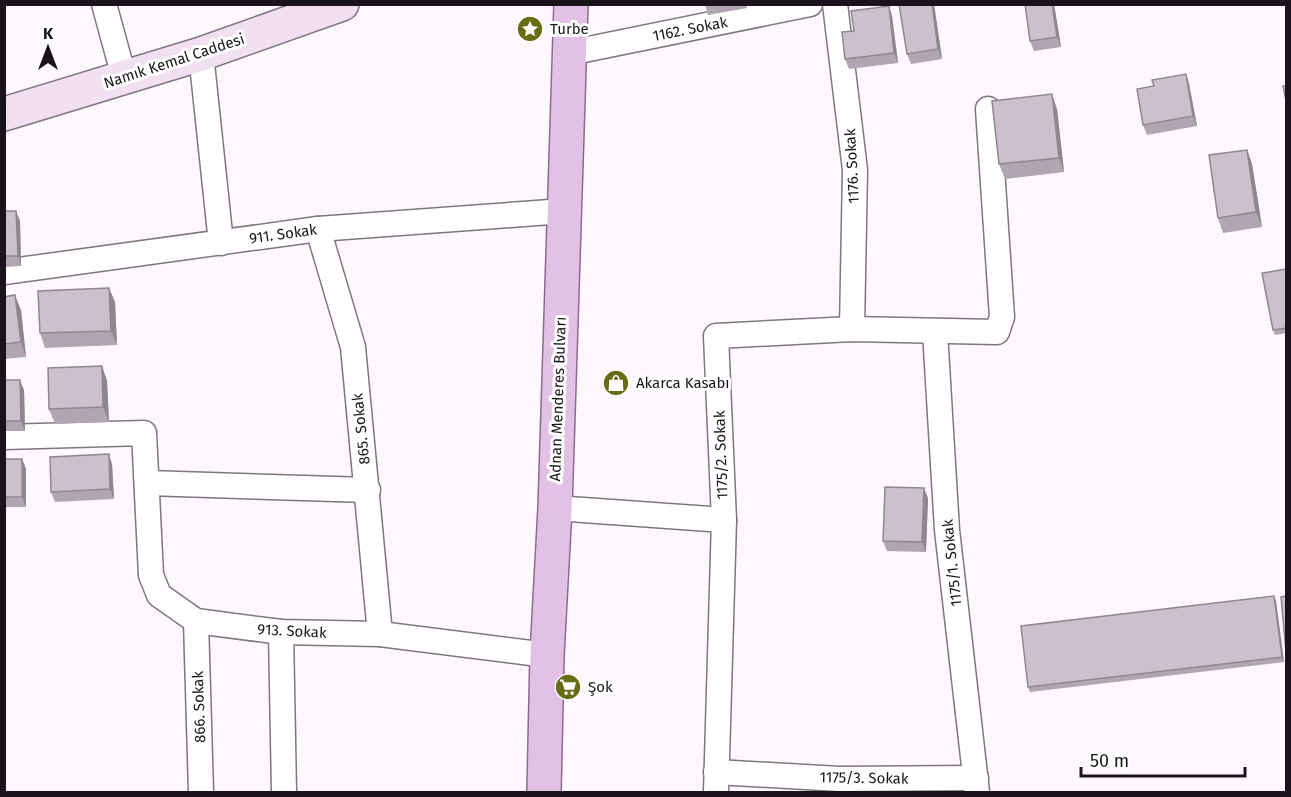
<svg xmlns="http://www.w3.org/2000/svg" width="1291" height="797" font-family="'Fira Sans',sans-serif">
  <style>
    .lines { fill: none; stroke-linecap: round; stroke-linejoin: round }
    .street-casing { stroke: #817581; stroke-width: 27 }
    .secondary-casing { stroke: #817581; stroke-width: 36 }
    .primary-casing { stroke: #906992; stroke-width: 36 }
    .street { stroke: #fff; stroke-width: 24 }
    .secondary { stroke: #f1e0f2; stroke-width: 33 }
    .primary { stroke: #e3c1e5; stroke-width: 33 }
    .wall { fill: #b0a5b0 }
    .shaded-wall { fill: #908690 }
    .building { fill: #cdc0cd; stroke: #908690; stroke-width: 1.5 }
    .labels { text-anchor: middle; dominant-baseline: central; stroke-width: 6; stroke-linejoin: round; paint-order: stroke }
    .poi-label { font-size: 15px; fill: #191419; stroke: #fff; text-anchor: start }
    .street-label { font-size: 15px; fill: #191419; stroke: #fff }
  </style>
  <rect width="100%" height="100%" fill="#fdf8fe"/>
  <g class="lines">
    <g class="street-casing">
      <g id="street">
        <path d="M104,4L124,77"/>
        <path d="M835,4L855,170L852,329"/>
        <path d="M569,53L810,4"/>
        <path d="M201,54L221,243"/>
        <path d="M318,229L353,347L380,634"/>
        <path d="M4,272L318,229L564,211"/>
        <path d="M935,332L947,530L977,792"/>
        <path d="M4,437L144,433L151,575L159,595L196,621L281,632L380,634L547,655"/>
        <path d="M147,483L368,490"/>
        <path d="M555,508L724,520"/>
        <path d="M196,621L201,792"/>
        <path d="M281,632L284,792"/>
        <path d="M716,772L840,779L976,778"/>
        <path d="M716,792L724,520L716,336L852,329L997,332L1002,317L988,109"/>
      </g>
    </g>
    <g class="secondary-casing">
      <path id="secondary" d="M4,114L201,54L342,4"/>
    </g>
    <g class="primary-casing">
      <path id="primary" d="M544,792L547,655L555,508L571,4"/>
    </g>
    <use href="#street" class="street"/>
    <use href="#secondary" class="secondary"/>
    <use href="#primary" class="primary"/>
  </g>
  <g class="wall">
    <path d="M705,4H746L747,8L708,15Z"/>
    <path d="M934,4L942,59L911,64L907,54Z"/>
    <path d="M1025,4H1054L1061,47L1034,51L1030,41Z"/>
    <path d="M889,6L892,16L898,63L849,69L845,59L854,31Z"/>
    <path d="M1186,74L1189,84L1197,126L1147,135L1143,125Z"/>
    <path d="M1057,109L1064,172L1005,179L999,164Z"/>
    <path d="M1247,150L1252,164L1262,227L1223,233L1218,218Z"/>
    <path d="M4,211L20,221L21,266L4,267Z"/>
    <path d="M1287,269V333L1275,335L1273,330Z"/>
    <path d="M109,288L115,302L117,345L45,348L40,333Z"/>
    <path d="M4,297L21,310L26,357L4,359Z"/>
    <path d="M102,366L107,381L109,422L55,424L49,409Z"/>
    <path d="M4,380L24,390L25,431H4Z"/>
    <path d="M4,459H22L26,469V507H4Z"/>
    <path d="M112,464L114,499L55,502L51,492Z"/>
    <path d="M928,498L926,552L887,551L883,541Z"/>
    <path d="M1276,601L1284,662L1030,692L1028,687Z"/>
  </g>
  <g class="shaded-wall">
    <path d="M932,4H934L942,59L938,49Z"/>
    <path d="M1052,4H1054L1061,47L1057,37Z"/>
    <path d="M889,6L892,16L898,63L894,53Z"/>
    <path d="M1186,74L1189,84L1197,126L1193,116Z"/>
    <path d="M1052,94L1057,109L1064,172L1059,158Z"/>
    <path d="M1247,150L1252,164L1262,227L1256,212Z"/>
    <path d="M16,211L20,221L21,266L18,256Z"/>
    <path d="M109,288L115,302L117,345L111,331Z"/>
    <path d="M15,295L21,310L26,357L21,342Z"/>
    <path d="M102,366L107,381L109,422L103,407Z"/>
    <path d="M20,380L24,390L25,431L21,421Z"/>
    <path d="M109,454L112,464L114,499L110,489Z"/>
    <path d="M22,459L26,469V507L22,497Z"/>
    <path d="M924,488L928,498L926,552L922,542Z"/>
    <path d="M1274,596L1276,601L1284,662L1282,657Z"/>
  </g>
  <g class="building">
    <path d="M899,4H932L938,49L907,54Z"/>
    <path d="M1025,4H1052L1057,37L1030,41Z"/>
    <path d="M889,6L894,53L845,59L842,32L854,31L851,11Z"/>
    <path d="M1186,74L1193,116L1143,125L1137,89L1154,86L1152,80Z"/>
    <path d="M1283,86H1287V106Z"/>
    <path d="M1052,94L1059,158L999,164L992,101Z"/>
    <path d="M1247,150L1256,212L1218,218L1209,155Z"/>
    <path d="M4,211H16L18,256H4Z"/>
    <path d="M1287,269V328L1273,330L1262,273Z"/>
    <path d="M109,288L111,331L40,333L38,291Z"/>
    <path d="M15,295L21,342L4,344V297Z"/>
    <path d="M102,366L103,407L49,409L48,368Z"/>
    <path d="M4,380H20L21,421H4Z"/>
    <path d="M109,454L110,489L51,492L50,457Z"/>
    <rect x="4" y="459" width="18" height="38"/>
    <path d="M885,487L924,488L922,542L883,541Z"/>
    <path d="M1274,596L1282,657L1028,687L1021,626Z"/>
    <path d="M1287,596V652H1286L1281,597Z"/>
  </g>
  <defs>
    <g id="sight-disc" transform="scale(1.35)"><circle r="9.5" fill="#666e15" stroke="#fff"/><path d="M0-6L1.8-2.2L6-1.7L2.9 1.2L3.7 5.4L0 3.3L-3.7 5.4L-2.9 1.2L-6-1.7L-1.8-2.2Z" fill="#fff"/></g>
    <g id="shop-disc" transform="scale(1.35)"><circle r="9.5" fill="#666e15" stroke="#fff"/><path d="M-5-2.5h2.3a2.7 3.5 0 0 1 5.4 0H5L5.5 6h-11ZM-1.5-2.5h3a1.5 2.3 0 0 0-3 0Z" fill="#fff"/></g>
    <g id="supermarket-disc" transform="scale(1.35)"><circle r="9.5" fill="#666e15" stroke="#fff"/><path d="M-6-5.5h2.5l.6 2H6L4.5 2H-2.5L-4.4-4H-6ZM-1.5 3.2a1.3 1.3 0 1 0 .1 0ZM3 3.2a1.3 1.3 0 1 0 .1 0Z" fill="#fff"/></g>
  </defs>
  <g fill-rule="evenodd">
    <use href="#sight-disc" x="530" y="29"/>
    <use href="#shop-disc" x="616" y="383"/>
    <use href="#supermarket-disc" x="568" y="687"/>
  </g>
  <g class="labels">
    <g class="poi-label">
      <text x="550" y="29">Turbe</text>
      <text x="636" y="383">Akarca Kasabı</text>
      <text x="588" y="687">Şok</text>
    </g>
    <g class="street-label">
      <text transform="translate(690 29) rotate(-11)">1162. Sokak</text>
      <text transform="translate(174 61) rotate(-18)">Namık Kemal Caddesi</text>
      <text transform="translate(852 166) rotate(-93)">1176. Sokak</text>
      <text transform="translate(283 234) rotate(-8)">911. Sokak</text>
      <text transform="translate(558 399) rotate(-88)">Adnan Menderes Bulvarı</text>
      <text transform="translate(361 429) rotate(-96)">865. Sokak</text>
      <text transform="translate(721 455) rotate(-92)">1175/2. Sokak</text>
      <text transform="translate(952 563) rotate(-96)">1175/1. Sokak</text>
      <text transform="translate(292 631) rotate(3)">913. Sokak</text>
      <text transform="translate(199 707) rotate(-92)">866. Sokak</text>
      <text transform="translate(864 778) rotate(1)">1175/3. Sokak</text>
    </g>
  </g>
  <rect width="1291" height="797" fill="none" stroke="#191419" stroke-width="12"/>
  <g transform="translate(48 48)" stroke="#ffffff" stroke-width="4.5" paint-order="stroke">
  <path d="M0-4.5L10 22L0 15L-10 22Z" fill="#191419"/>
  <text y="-9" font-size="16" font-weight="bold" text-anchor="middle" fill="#191419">K</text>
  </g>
  <path d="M1081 767v9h164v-9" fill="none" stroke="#191419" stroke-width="3"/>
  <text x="1090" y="767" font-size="18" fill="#191419" stroke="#ffffff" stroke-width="4.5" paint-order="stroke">50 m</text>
</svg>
